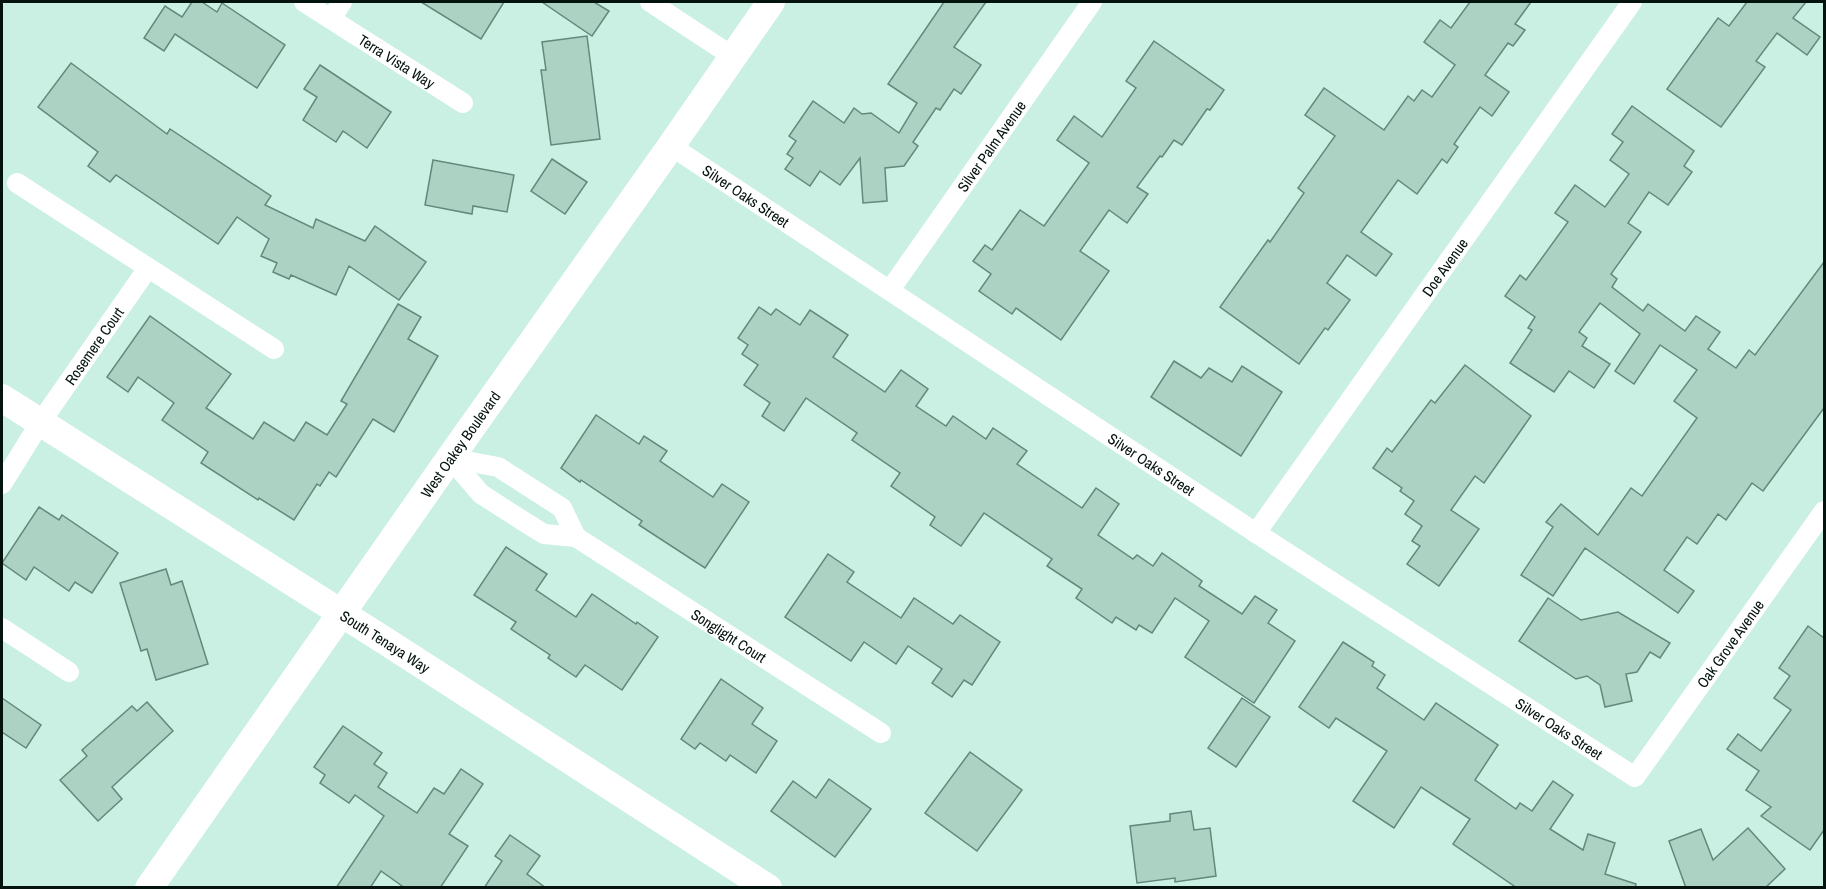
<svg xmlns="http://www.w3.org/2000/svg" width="1826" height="889" font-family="'Archivo Narrow',sans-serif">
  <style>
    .building { fill: #acd2c4; stroke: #64887b; stroke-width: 1.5 }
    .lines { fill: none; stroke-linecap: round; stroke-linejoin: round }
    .street { stroke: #fff; stroke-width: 20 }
    .secondary { stroke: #fff; stroke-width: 28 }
    .labels { text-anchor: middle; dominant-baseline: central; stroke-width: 6; stroke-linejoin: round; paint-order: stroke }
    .street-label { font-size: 15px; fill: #05130e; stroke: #c9f0e2 }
  </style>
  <rect width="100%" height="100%" fill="#c9f0e2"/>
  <g class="building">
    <path d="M192,2H202L217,12L222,3L285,45L257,88L175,34L164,51L144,38L165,6L182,17Z"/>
    <path d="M421,2H504L481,39Z"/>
    <path d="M542,2H594L609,11L592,36Z"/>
    <path d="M944,2H986L954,47L981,65L961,94L954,89L940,110L936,108L913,142L918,146L904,166L885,168L887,201L863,203L860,158L840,185L820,171L810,186L785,169L793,158L787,154L796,141L789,136L813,101L844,123L854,108L862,114L871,113L899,133L917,103L888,84Z"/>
    <path d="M1470,2H1531L1515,24L1525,30L1513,46L1508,43L1485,75L1509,92L1492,116L1480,107L1454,144L1458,147L1447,163L1442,159L1417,194L1398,180L1361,232L1392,254L1376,276L1347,255L1327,283L1350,300L1328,330L1325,328L1299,364L1220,307L1268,240L1270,242L1304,193L1298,188L1335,136L1305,115L1324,88L1384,130L1408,96L1414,101L1422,90L1432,97L1455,65L1424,42L1440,20L1451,28Z"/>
    <path d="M1747,2H1806L1793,18L1820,37L1807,55L1777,33L1756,61L1765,67L1721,127L1667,89L1718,18L1729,26Z"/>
    <path d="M587,36L600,139L551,145L541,70H546L542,42Z"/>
    <path d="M1154,41L1224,90L1210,110L1207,109L1182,145L1174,140L1162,157L1160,156L1137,187L1148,194L1127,223L1109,210L1080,251L1109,271L1061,340L1016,308L1012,314L979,291L991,274L973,261L985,245L992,250L1020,210L1044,226L1089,163L1057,140L1074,116L1102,137L1136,88L1126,81Z"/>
    <path d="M71,63L167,134L170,129L271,196L265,205L313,228L316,219L365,241L375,226L426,262L399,300L349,266L336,295L291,275L289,279L273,272L277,263L261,256L269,239L237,217L218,244L116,175L110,182L88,166L98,152L38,107Z"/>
    <path d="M320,65L391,112L367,148L343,131L336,142L303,120L317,97L304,89Z"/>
    <path d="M1632,106L1694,151L1684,166L1692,172L1668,205L1649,192L1628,223L1641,232L1611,274L1617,279L1612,287L1643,311L1648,304L1685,331L1696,316L1720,332L1708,349L1736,368L1749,350L1755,355L1824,262V408L1763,491L1752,483L1726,520L1718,514L1697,544L1687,537L1664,570L1694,591L1678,613L1585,548L1553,596L1521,575L1553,527L1546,522L1561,504L1598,535L1631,488L1642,496L1697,418L1674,401L1697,370L1660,345L1634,384L1615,371L1640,334L1600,303L1579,332L1587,338L1582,346L1610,364L1594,388L1569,371L1554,392L1510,363L1532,330L1528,328L1535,317L1505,296L1520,275L1526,280L1568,222L1555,213L1575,185L1605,207L1629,174L1610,160L1623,142L1612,134Z"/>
    <path d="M552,159L587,182L565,214L531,191Z"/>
    <path d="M433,160L514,175L507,212L473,206L472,214L425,205Z"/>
    <path d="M398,304L421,317L408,339L438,356L394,432L373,419L336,477L329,472L320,486L317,484L294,520L259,498L258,500L201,463L208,452L162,420L174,403L138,377L128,392L107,377L150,316L231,374L206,408L253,439L264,422L294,441L306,422L327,435L347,404L341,401Z"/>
    <path d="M759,307L771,315L776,309L800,325L810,310L848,335L833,357L885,392L901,370L928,389L916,406L946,426L953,416L986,439L993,428L1027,451L1017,464L1082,508L1096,488L1119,504L1098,535L1133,559L1137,555L1153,566L1162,553L1202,581L1199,586L1242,614L1255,596L1277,610L1268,623L1295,641L1254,703L1185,657L1209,621L1175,598L1152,633L1139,625L1136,630L1116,617L1112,623L1076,598L1082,589L1047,566L1052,559L984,513L961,546L930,525L935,517L891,486L900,473L852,440L857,433L806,398L784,431L762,416L770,403L744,385L758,365L742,354L748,345L738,338Z"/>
    <path d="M1174,361L1201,378L1209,368L1232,382L1242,366L1282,392L1241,456L1151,397Z"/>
    <path d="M1465,365L1531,416L1484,483L1475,476L1451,510L1479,529L1439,586L1407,564L1420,546L1412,541L1422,526L1405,514L1414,501L1400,491L1402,488L1373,468L1387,448L1392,452L1431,400L1435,403Z"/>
    <path d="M596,415L639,444L644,436L667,451L660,461L713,497L722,484L749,502L705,568L639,525L642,521L581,480L580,482L561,468Z"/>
    <path d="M39,507L59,520L62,515L118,553L92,593L75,582L69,591L34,567L26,580L2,563Z"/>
    <path d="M506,547L547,574L536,590L576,617L592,594L636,624L637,622L658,637L622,690L585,665L576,677L548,658L550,655L511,629L516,622L474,595Z"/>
    <path d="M828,554L854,572L847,582L901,618L914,598L953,624L960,615L1000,642L972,685L964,680L952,697L932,683L942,669L908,646L896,664L864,642L851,661L785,617Z"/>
    <path d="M166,569L171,585L182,581L208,664L156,680L147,649L141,651L120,583Z"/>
    <path d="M1548,598L1581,620L1618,612L1670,643L1660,658L1650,652L1637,672L1626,674L1632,701L1605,707L1600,685L1587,676L1576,679L1519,641Z"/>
    <path d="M1808,626L1824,638V830L1810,850L1761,816L1771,807L1746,790L1759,771L1727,749L1738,734L1761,751L1791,710L1774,698L1790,676L1779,668Z"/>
    <path d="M1343,642L1374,662L1372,666L1385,675L1377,688L1424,720L1436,703L1498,745L1475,780L1516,809L1520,803L1532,811L1553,781L1573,795L1550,829L1583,850L1588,834L1615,843L1605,874L1636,884L1635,888H1517L1453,844L1470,819L1421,787L1394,828L1353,801L1387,751L1336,718L1329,728L1299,707Z"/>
    <path d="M721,679L763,708L752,724L777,741L756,773L730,755L726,761L700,743L695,749L681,739Z"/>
    <path d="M2,698L41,725L26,748L2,732Z"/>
    <path d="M1242,698L1270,717L1236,767L1208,748Z"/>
    <path d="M147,702L173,731L112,787L122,799L98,821L60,780L87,756L82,750L132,706L137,711Z"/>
    <path d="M343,726L382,753L374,764L387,773L378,787L417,813L434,788L444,794L461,769L483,784L449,834L468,846L440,888H405L381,871L370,888H336L384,816L355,795L349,803L320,783L325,775L314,767Z"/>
    <path d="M970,752L1022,790L977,851L925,813Z"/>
    <path d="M829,779L871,809L835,857L771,811L793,781L816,798Z"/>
    <path d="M1191,811L1194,830L1210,828L1216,876L1175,882V878L1137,883L1130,826L1170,821V814Z"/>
    <path d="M1748,828L1785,869L1765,888H1686L1669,841L1701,829L1713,860Z"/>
    <path d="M510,835L540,856L527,874L546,888H484L502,861L495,856Z"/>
  </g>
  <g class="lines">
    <g class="street">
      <path id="s1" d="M304,2L463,103"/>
      <path d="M650,2L732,56"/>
      <path d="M331,19L342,2"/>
      <path id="s2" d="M671,146L1256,533L1635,777L1824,511"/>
      <path d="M17,183L274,349"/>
      <path id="s3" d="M890,290L1092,2"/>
      <path id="s4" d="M450,458L481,494L531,526L544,534L576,537L881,733"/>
      <path d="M450,458L498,467L562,508L576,537"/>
      <path id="s5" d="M2,484L40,423L148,268"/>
      <path id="s6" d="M1256,533L1632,2"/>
      <path d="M2,628L69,672"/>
    </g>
    <g class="secondary">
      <path id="s7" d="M2,398L390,644L768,888"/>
      <path id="s8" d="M149,888L450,458L671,146L771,2"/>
    </g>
  </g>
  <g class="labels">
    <g class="street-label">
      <text stroke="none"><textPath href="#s1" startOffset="110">Terra Vista Way</textPath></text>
      <text stroke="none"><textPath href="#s3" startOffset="176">Silver Palm Avenue</textPath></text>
      <text stroke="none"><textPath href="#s2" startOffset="90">Silver Oaks Street</textPath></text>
      <text stroke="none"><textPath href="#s6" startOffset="326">Doe Avenue</textPath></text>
      <text stroke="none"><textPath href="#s5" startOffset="166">Rosemere Court</textPath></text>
      <text stroke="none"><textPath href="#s8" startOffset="542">West Oakey Boulevard</textPath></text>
      <text stroke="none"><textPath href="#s2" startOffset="576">Silver Oaks Street</textPath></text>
      <text stroke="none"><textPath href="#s4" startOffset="336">Songlight Court</textPath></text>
      <text stroke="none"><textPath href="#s7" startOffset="454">South Tenaya Way</textPath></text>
      <text stroke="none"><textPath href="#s2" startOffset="1316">Oak Grove Avenue</textPath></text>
      <text stroke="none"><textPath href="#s2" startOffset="1062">Silver Oaks Street</textPath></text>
    </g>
  </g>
  <rect width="1826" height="889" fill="none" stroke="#05130e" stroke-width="6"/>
</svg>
